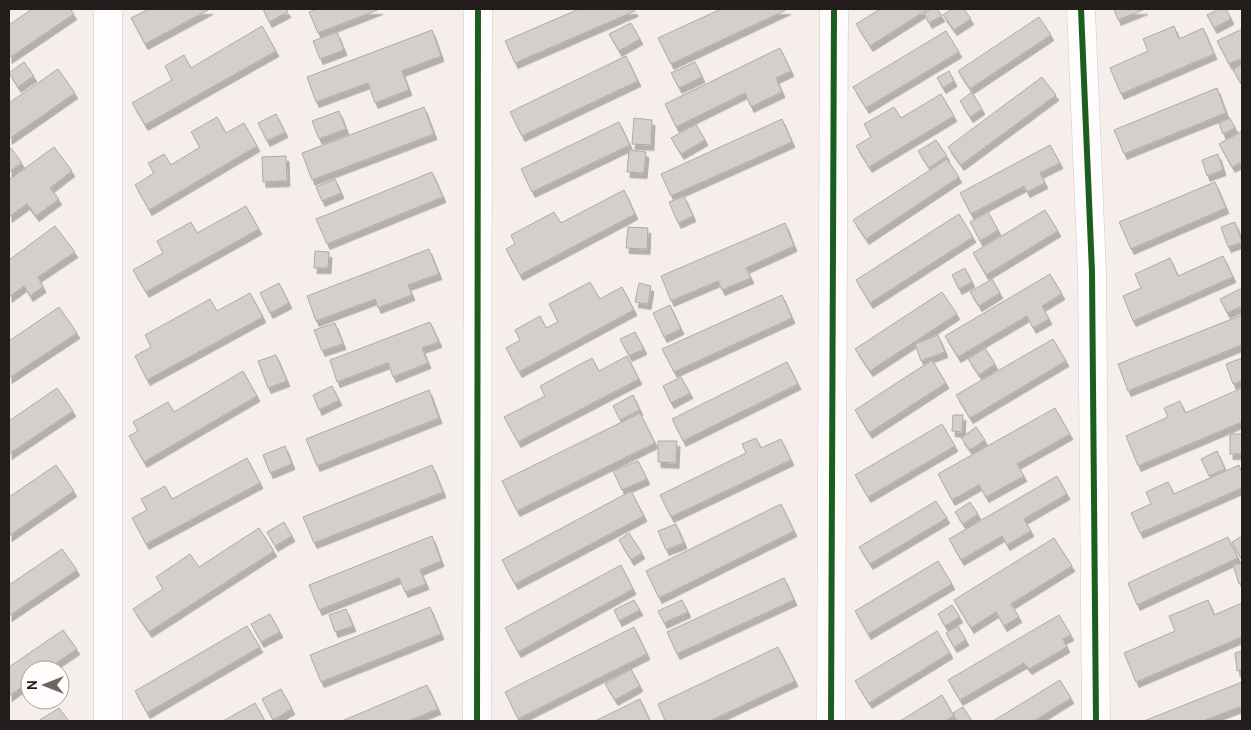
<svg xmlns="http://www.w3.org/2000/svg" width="1251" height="730" font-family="Cabin,sans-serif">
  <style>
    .building { fill: #d5cfcc; stroke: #b0aaa7; filter: url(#shadow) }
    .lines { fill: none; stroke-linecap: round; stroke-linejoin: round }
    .minor-casing { stroke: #cfc9c7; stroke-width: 29 }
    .minor { stroke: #fefcfc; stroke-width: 28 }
    .cycleway-casing { stroke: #fffcfb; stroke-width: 9 }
    .cycleway { stroke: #1b5e20; stroke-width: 6 }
  </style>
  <defs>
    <filter id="shadow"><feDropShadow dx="3" dy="5.5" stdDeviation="0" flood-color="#0004"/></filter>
  </defs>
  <rect width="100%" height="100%" fill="#f6eeeb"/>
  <g class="building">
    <path d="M32,9H70L74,14L9,58V25Z"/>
    <path d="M149,9H210L145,44L131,18Z"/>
    <path d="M263,9H286L288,12L269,22Z"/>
    <path d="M317,9H380L318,33L309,12Z"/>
    <path d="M579,9H634L635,11L515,63L505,41Z"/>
    <path d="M721,9H788L671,64L658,38Z"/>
    <path d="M880,9H928L870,46L856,24Z"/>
    <path d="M931,9H937L942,16L929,23L924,13Z"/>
    <path d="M952,9H964L971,19L954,30L943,15Z"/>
    <path d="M1114,9H1145L1118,20Z"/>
    <path d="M1219,9H1226L1231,19L1214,28L1207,15Z"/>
    <path d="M1039,17L1051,35L970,89L958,71Z"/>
    <path d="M631,23L640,39L619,51L609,34Z"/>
    <path d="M262,26L276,51L145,125L132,103L172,80L165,66L184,55L191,68Z"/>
    <path d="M1174,26L1179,39L1203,28L1214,54L1121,94L1110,68L1148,51L1143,39Z"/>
    <path d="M1242,29V58L1229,64L1217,41Z"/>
    <path d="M432,30L441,56L402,71L409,90L375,103L368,83L316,102L307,77Z"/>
    <path d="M946,31L959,52L866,108L853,87Z"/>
    <path d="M337,32L344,50L320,59L313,41Z"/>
    <path d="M780,48L791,71L776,78L782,92L751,107L745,93L676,127L665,104Z"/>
    <path d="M626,56L638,81L522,136L510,112Z"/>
    <path d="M24,62L34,76L18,87L9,73Z"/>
    <path d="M695,62L702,77L679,88L671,73Z"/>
    <path d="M1242,64V85L1233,70Z"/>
    <path d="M58,69L75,93L9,139V103Z"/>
    <path d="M949,71L954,81L943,88L937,78Z"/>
    <path d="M1042,77L1056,95L961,165L948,147Z"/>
    <path d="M1217,88L1226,113L1124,154L1114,130Z"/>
    <path d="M972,92L982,109L970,117L960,101Z"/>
    <path d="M941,94L954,116L869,167L856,146L871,137L864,124L894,107L901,118Z"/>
    <path d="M424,107L434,134L312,180L302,153Z"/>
    <path d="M339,111L346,129L319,139L312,121Z"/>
    <path d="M276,114L285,132L267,141L258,123Z"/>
    <path d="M217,117L226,133L244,123L257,146L149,210L135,185L154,173L148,163L164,154L171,165L200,147L191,132Z"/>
    <path d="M634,118L652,120L651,145L632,144Z"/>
    <path d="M1230,118L1235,128L1223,134L1219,123Z"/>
    <path d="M782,119L792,142L671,196L661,174Z"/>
    <path d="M619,122L630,145L532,192L521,169Z"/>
    <path d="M696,124L705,140L681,154L671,138Z"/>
    <path d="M1242,131V162L1232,167L1219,144Z"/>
    <path d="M936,140L947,156L929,168L918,151Z"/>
    <path d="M1050,145L1060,163L1040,173L1045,183L1027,192L1024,186L971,214L960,193Z"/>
    <path d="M54,147L72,171L50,188L59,199L36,216L27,204L9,217V180Z"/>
    <path d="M11,148L22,163L9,172V149Z"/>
    <path d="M629,150L646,152L644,173L627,172Z"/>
    <path d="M1218,154L1223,170L1207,176L1202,160Z"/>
    <path d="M286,156L287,181L263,182L262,157Z"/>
    <path d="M947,159L959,177L866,239L853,220Z"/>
    <path d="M432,172L443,197L327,244L316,219Z"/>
    <path d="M335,179L341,193L322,201L316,187Z"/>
    <path d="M1215,182L1226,208L1131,249L1119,222Z"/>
    <path d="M624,190L635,214L520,275L506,249L515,244L511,235L554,212L561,223Z"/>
    <path d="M684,196L693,216L678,223L669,202Z"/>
    <path d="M246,206L259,229L146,292L133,270L163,253L157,241L191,222L197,233Z"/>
    <path d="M1045,210L1058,231L986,275L973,253Z"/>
    <path d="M988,212L998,230L980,241L970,222Z"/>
    <path d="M959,214L973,237L870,303L856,280Z"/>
    <path d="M1235,222L1242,242L1228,247L1221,227Z"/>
    <path d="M785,223L794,246L746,268L751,278L722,290L718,281L671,301L661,276Z"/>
    <path d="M55,226L75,252L38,277L43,287L30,296L24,286L9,297V260Z"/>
    <path d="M628,227L648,228L647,249L626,248Z"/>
    <path d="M429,249L439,274L408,285L412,295L378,308L375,299L316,321L307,296Z"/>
    <path d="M315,251L329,252L328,268H314Z"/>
    <path d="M1223,256L1233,277L1133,321L1123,296L1141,288L1135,274L1170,258L1178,276Z"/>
    <path d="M965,268L972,282L959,289L952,275Z"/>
    <path d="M1050,274L1062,294L1042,306L1049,319L1033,328L1027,316L958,357L945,336Z"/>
    <path d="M992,279L1000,293L979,306L970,292Z"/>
    <path d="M590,282L600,299L622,287L634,310L519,372L506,348L520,340L515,330L540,316L546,328L558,322L549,304Z"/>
    <path d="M279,283L289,303L270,313L260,293Z"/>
    <path d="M639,283L651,286L648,304L635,302Z"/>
    <path d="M1242,288V306L1227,313L1220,299Z"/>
    <path d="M942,292L957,314L870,371L855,349Z"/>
    <path d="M250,293L263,317L147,380L135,356L151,347L145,335L210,299L217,311Z"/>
    <path d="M782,295L792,318L674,372L662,349Z"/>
    <path d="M670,305L681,329L664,337L653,313Z"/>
    <path d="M59,307L77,333L9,378V341Z"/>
    <path d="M1242,315V345L1128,391L1118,364Z"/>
    <path d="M430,322L439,342L422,348L428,363L393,377L388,363L337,382L330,360Z"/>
    <path d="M335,323L343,344L322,351L314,330Z"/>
    <path d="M635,332L644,349L629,356L620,339Z"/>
    <path d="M938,335L945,352L921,361L915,344Z"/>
    <path d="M1053,339L1066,361L970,418L956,395Z"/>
    <path d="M985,348L995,364L979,375L968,359Z"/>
    <path d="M276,355L287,381L268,388L258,361Z"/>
    <path d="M627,356L639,379L518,442L504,417L545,396L540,386L592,358L599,371Z"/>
    <path d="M1242,358V381L1233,384L1226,364Z"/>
    <path d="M932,360L946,383L869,433L855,410Z"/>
    <path d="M787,362L798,384L683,441L672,419Z"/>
    <path d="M243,371L257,396L144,462L129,436L138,431L133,422L168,402L174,412Z"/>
    <path d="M681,377L690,393L671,403L663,386Z"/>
    <path d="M332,386L339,400L319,410L313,395Z"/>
    <path d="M57,388L73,411L9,454V421Z"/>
    <path d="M1242,388V422L1138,466L1126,436L1168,417L1164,408L1180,401L1185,413Z"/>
    <path d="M429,390L439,418L317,466L306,439Z"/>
    <path d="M633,395L640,410L620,420L613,406Z"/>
    <path d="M1055,408L1070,434L1017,464L1024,476L986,497L979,485L952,500L938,474Z"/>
    <path d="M640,413L655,443L517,511L502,481Z"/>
    <path d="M953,415H963L962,432L952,431Z"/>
    <path d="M942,424L955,446L868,497L855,475Z"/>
    <path d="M976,427L985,440L970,450L961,438Z"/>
    <rect x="1230" y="434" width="12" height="20"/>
    <path d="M756,438L761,448L781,439L791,460L671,517L660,495L746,453L742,444Z"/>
    <path d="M658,441H677L676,463L658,462Z"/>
    <path d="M285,446L292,464L270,473L263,455Z"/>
    <path d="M1217,451L1225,469L1209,476L1201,459Z"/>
    <path d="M247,458L260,483L146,544L132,518L147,510L141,499L165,486L172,499Z"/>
    <path d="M638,461L647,479L622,490L613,471Z"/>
    <path d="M56,465L74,491L9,536V497Z"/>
    <path d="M432,465L443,492L314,543L303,517Z"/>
    <path d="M1239,465L1242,473V488L1140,533L1131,513L1151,504L1146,492L1168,482L1174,494Z"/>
    <path d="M1057,476L1067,494L1024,519L1031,531L1007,545L1002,536L961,560L949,539Z"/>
    <path d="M631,491L644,516L515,584L502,560Z"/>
    <path d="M936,501L947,518L870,564L859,547Z"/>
    <path d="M970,502L978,514L963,524L955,512Z"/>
    <path d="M781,504L794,531L659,598L646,571Z"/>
    <path d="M284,522L292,536L275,546L267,532Z"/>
    <path d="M676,524L684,543L666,550L658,531Z"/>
    <path d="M259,528L274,551L149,632L133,609L163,589L156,577L190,554L199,567Z"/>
    <path d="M629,533L642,553L631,560L619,540Z"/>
    <path d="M432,536L441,561L420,570L426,584L405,592L399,578L319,610L309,585Z"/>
    <path d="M1242,536V560L1232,542Z"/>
    <path d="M1228,537L1238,558L1137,605L1128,583Z"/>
    <path d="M1054,538L1072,566L1011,604L1019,617L1004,626L996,612L971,628L954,600Z"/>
    <path d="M62,549L77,570L9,616V585Z"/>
    <path d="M938,561L952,584L868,634L855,611Z"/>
    <path d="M1242,563V583L1239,584L1233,565Z"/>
    <path d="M621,565L633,589L518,652L505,628Z"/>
    <path d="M784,578L794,600L677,654L667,632Z"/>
    <path d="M634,600L640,610L619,621L614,610Z"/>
    <path d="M682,600L688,612L664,623L658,611Z"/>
    <path d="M1208,600L1214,615L1242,603V637L1136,682L1124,653L1175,631L1169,616Z"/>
    <path d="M952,605L960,617L945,626L938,614Z"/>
    <path d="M430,607L441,634L321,682L310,655Z"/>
    <path d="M346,609L353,626L335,632L329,615Z"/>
    <path d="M270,614L280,632L261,642L251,624Z"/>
    <path d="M1059,615L1071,635L1063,639L1067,647L1029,669L1024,663L960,700L948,680Z"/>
    <path d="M247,626L260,647L147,713L135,691Z"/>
    <path d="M958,626L966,640L954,647L946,633Z"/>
    <path d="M634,627L647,654L518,719L505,692Z"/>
    <path d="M63,630L77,649L46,670H30V681L9,696V667Z"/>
    <path d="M937,631L950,653L869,703L855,681Z"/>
    <path d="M778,647L795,681L710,721H665L658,704Z"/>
    <path d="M1242,651V670L1237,671L1235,653Z"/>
    <path d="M631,669L640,686L615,700L605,684Z"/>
    <path d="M1060,680L1071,698L1034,721H993Z"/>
    <path d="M1242,682V706L1203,721H1144Z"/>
    <path d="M427,685L438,709L408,721H342Z"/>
    <path d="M281,689L292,709L273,720L262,699Z"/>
    <path d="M942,695L954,716L945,721H900Z"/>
    <path d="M640,699L650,721H595Z"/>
    <path d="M255,703L265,721H223Z"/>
    <path d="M963,707L972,721H958L954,716L953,713Z"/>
    <path d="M59,708L69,721H38Z"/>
  </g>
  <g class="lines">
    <g class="minor-casing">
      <g id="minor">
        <path d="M108,9V721"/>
        <path d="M1081,9L1092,272L1096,721"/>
        <path d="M477,721L478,9"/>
        <path d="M831,721L834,9"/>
      </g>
    </g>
    <use href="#minor" class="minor"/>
    <g class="cycleway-casing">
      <g id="cycleway">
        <path d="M1081,9L1092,272L1096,721"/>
        <path d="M477,721L478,9"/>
        <path d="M831,721L834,9"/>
      </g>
    </g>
    <use href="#cycleway" class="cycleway"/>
  </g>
  <rect width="1251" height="730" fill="none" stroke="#221c1b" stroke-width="20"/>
  <g transform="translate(45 685) rotate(270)"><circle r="24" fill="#fffcfb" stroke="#a7a2a1"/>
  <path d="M0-4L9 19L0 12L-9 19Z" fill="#6c6664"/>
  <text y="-8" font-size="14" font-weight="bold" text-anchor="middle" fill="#221c1b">N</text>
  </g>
</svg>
